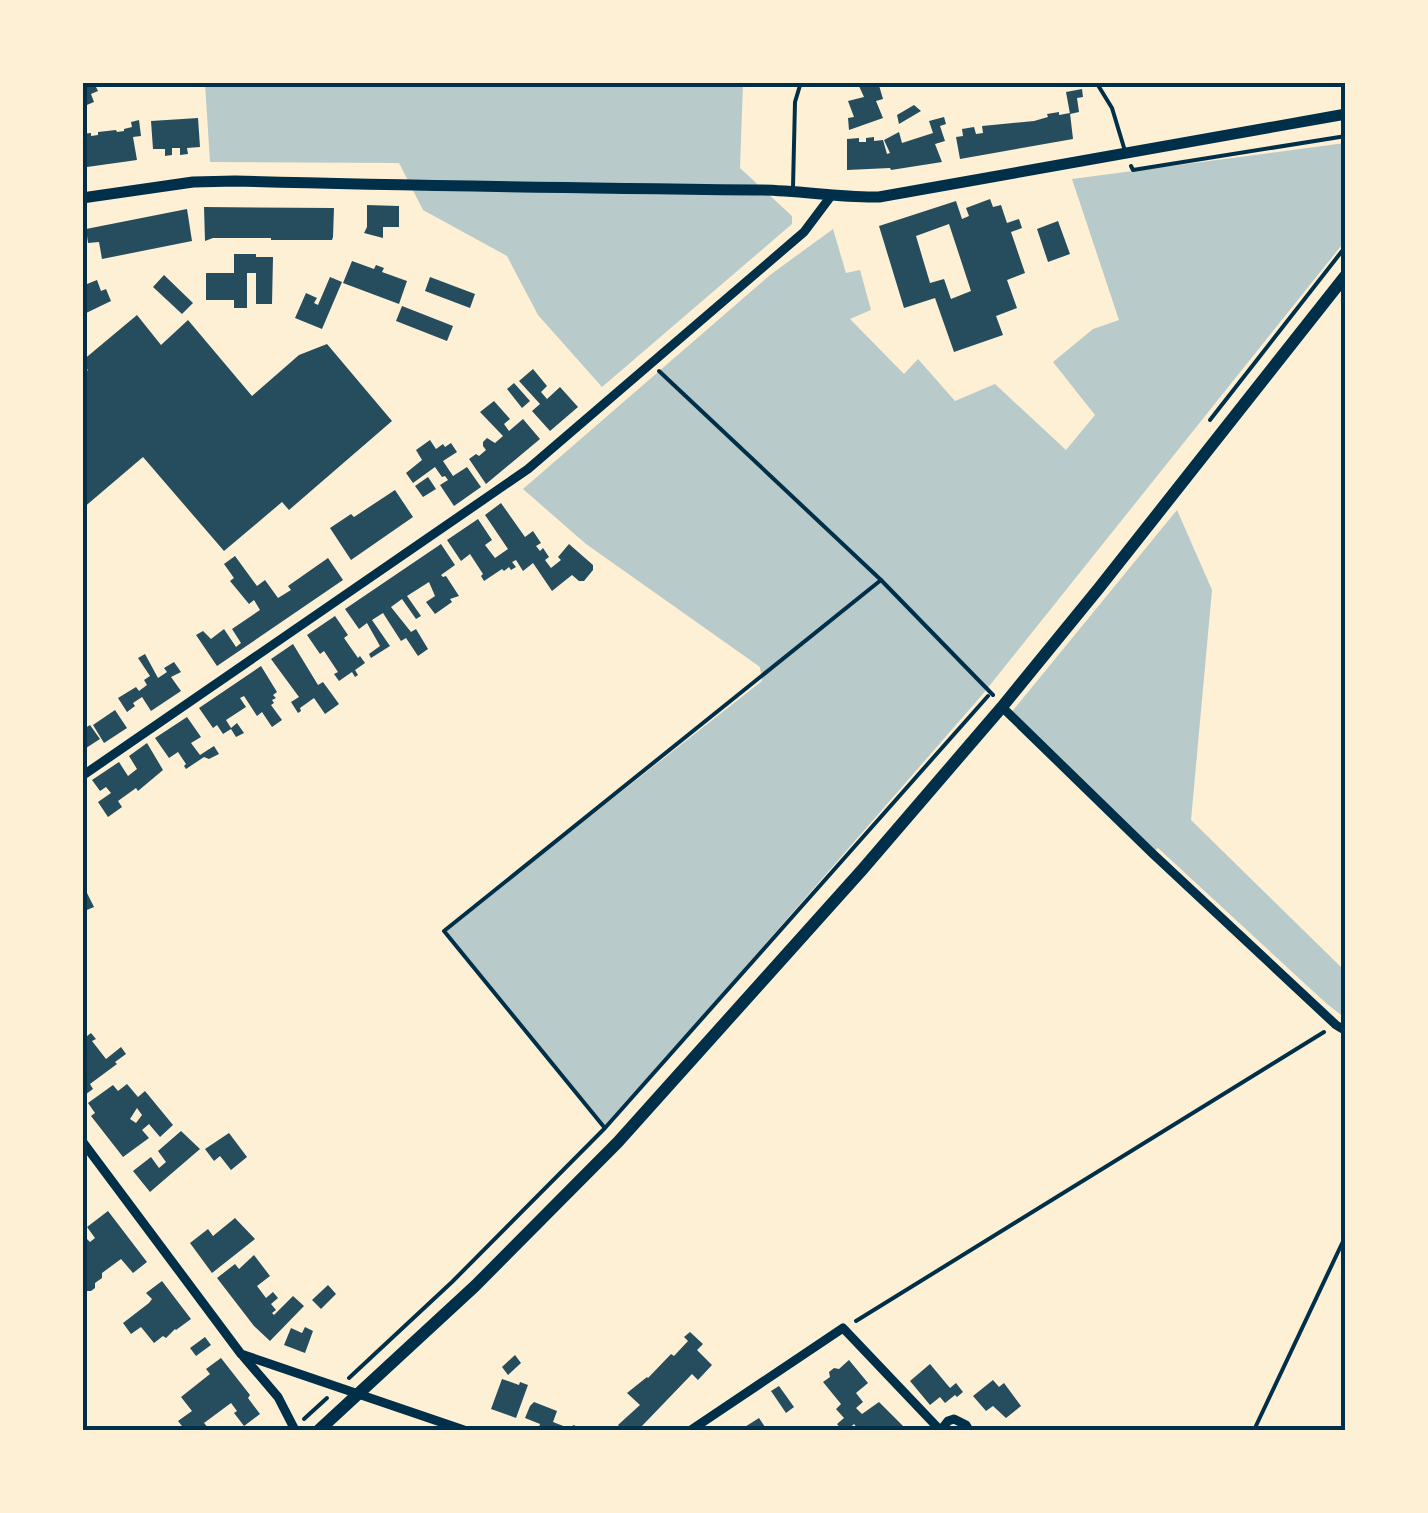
<svg xmlns="http://www.w3.org/2000/svg" width="1428" height="1513" font-family="'Fira Sans Condensed',sans-serif">
  <style>
    .green { fill: #b9caca }
    .building { fill: #264d5e; fill-rule: evenodd }
    .lines { fill: none; stroke-linecap: round; stroke-linejoin: round }
    .path { stroke: #003049; stroke-width: 4 }
    .service { stroke: #003049; stroke-width: 4 }
    .minor { stroke: #003049; stroke-width: 9 }
    .tertiary { stroke: #003049; stroke-width: 11 }
    .secondary { stroke: #003049; stroke-width: 12 }
    .neatline { fill: none; stroke: #003049; stroke-width: 4 }
  </style>
  <rect width="100%" height="100%" fill="#fdf0d5"/>
  <g class="green">
    <path d="M205,83H743L740,168L792,216V224L602,387L538,315L507,256L423,210L399,163L210,162Z"/>
    <path d="M1345,143V241L982,695L605,1128L444,931L762,681L760,667L586,544L523,489L770,275L833,229L846,273L860,270L871,310L850,319L904,374L918,359L955,401L995,384L1066,450L1095,415L1053,362L1093,329L1119,320L1072,179Z"/>
    <path d="M1177,510L1212,590L1191,820L1345,971V1018L1327,1004L1158,848L1152,853L1010,714Z"/>
  </g>
  <g class="building">
    <path d="M860,82H878L883,99L876,101L883,118L849,130L848,118L854,117L848,101L864,97L858,84Z"/>
    <path d="M94,83L98,91L91,94L94,102L82,107V89Z"/>
    <path d="M1082,89L1083,97L1077,98L1079,112L1070,114L1066,92Z"/>
    <path d="M914,105L921,111L899,124L897,115Z"/>
    <path d="M1059,112V115L1070,113L1073,139L960,159L956,137L963,136L962,129L974,127L976,134L983,133L982,126L1034,121L1048,117L1047,114Z"/>
    <path d="M944,117L946,124L940,126L945,141L935,144L942,162L891,170L890,168L847,170V139L859,138V142H866V138L874,137V141L883,140L887,154L890,153L884,140L899,132L902,143L933,133L929,121Z"/>
    <path d="M198,118L200,147L187,148L188,154L180,155V148H172V155L165,156V149H153L151,121Z"/>
    <path d="M139,120L141,136L133,137L137,160L87,167L82,134L91,133V136L98,135V132L116,130L117,132L124,131V129L132,127L131,122Z"/>
    <path d="M990,199L993,207L1001,205L1007,223L1019,219L1022,228L1011,232L1025,273L1007,280L1017,308L996,316L1003,335L954,352L935,298L904,308L879,226L956,201L962,219L969,216L966,208ZM949,224L971,291L951,299L944,279L930,283L916,236Z"/>
    <path d="M367,205L399,206V227H383V238L364,233L367,227Z"/>
    <path d="M204,207L334,208L333,237L332,240H271V238H213L205,241Z"/>
    <path d="M187,209L192,241L102,259L99,242L88,243L86,229Z"/>
    <path d="M1058,221L1070,254L1048,262L1037,229Z"/>
    <path d="M234,254H256V257H273L272,304H256V273H247V308H234V300H206V273H234Z"/>
    <path d="M352,261L374,269L376,265L384,268L382,272L407,281L399,304L343,283Z"/>
    <path d="M164,275L193,303L182,314L153,287Z"/>
    <path d="M330,277L342,282L322,329L295,318L306,293L317,298L314,303L318,305Z"/>
    <path d="M430,277L475,294L470,308L425,291Z"/>
    <path d="M97,280L101,291L106,289L111,301L82,315V286Z"/>
    <path d="M402,306L453,326L447,341L396,321Z"/>
    <path d="M137,315L161,345L188,320L252,396L299,355L327,344L392,421L289,510L282,502L224,551L143,457L82,509V375L88,370L82,364V361Z"/>
    <path d="M533,369L547,386L541,392L547,399L560,387L578,407L550,431L532,411L540,404L519,381Z"/>
    <path d="M514,383L530,401L522,408L507,389Z"/>
    <path d="M494,401L510,419L504,424L509,431L523,419L540,439L486,484L469,459L476,454L479,456L486,450L483,446V442L487,438L495,443L503,436L480,412Z"/>
    <path d="M430,440L436,449L443,444L445,447L451,443L457,452L443,461L453,476L467,467L481,487L454,506L440,485L448,480L445,476L442,477L435,467L413,483L406,473L422,460L416,450Z"/>
    <path d="M428,477L436,489L423,497L415,486Z"/>
    <path d="M395,490L413,517L351,560L330,528L351,514L354,517Z"/>
    <path d="M501,503L525,537L533,531L541,543L536,546L540,551L543,548L549,557L545,560L551,568L561,560L558,557L569,544L593,565V570L584,581H579L572,575L552,591L533,563L523,571L516,560L512,562L516,567L511,570L509,567L504,571L502,569L484,581L481,576L483,574L470,554L461,561L447,540L478,519L492,540L485,545L495,558L508,549L485,515Z"/>
    <path d="M441,544L455,565L441,575L443,577L446,576L459,596L450,599L452,602L435,614L426,602L435,596L429,582L407,596L421,616L416,619L402,599L391,607L411,632L416,629L428,649L418,656L406,638L401,641L383,613L372,620L390,646L371,658L369,654L380,646L367,623L359,629L345,609Z"/>
    <path d="M235,556L257,586L265,580L278,598L291,590L288,586L328,558L343,580L217,666L196,635L203,631L211,639L224,629L236,647L241,643L232,629L260,610L254,600L249,604L230,581L234,578L224,564Z"/>
    <path d="M335,616L348,635L344,638L358,658L360,656L365,663L355,670L358,675L355,677L352,672L339,681L334,674L338,672L324,651L320,654L307,635Z"/>
    <path d="M293,644L318,685L323,682L339,704L325,714L314,698L300,708L301,711L298,713L291,702L299,697L271,659Z"/>
    <path d="M145,654L158,678L167,672L164,668L174,662L181,672L171,677L181,691L151,711L142,697L133,703L135,706L127,712L118,698L136,687L139,691L147,685L144,680L150,676L138,658Z"/>
    <path d="M261,666L277,692L273,695L276,698L272,700L274,703L271,705L282,720L272,727L262,712L257,716L244,696L240,698L246,707L226,720L231,728L237,723L244,733L236,737L231,729L223,734L217,725L213,728L199,708Z"/>
    <path d="M115,710L127,728L104,743L93,725Z"/>
    <path d="M187,717L201,737L191,743L200,755L214,746L219,754L209,759L204,757L186,769L184,766L186,764L178,752L169,758L155,738Z"/>
    <path d="M90,725L100,739L86,748L82,743V730Z"/>
    <path d="M147,743L163,770L138,791L136,788L118,801L122,807L108,817L98,802L111,793L106,787L100,791L92,780L119,762L128,776L137,769L129,756Z"/>
    <path d="M83,885L94,907L82,912Z"/>
    <path d="M91,1033L96,1039L92,1041L106,1059L121,1047L126,1054L115,1062L117,1064L90,1084L93,1089L82,1097V1040Z"/>
    <path d="M127,1084L138,1097L145,1091L173,1125L160,1137L149,1124L142,1130L149,1138L123,1157L91,1116L95,1113L88,1103L113,1085L118,1091ZM137,1108L142,1115L136,1123L130,1119Z"/>
    <path d="M181,1131L200,1149L150,1192L133,1171L151,1157L159,1168L166,1162L158,1151Z"/>
    <path d="M229,1133L247,1157L231,1170L220,1156L214,1161L205,1149Z"/>
    <path d="M108,1211L147,1262L133,1273L121,1259L102,1273V1278L95,1283V1288L91,1291H85L82,1287V1243L87,1239L90,1242L95,1238L87,1227Z"/>
    <path d="M235,1218L255,1239L212,1273L190,1243L208,1229L213,1236Z"/>
    <path d="M254,1255L270,1276L257,1286L266,1298L273,1292L278,1298L271,1304L276,1310L272,1313L274,1315L293,1296L304,1306L270,1341L254,1326L217,1278L235,1264L239,1269Z"/>
    <path d="M162,1281L191,1319L176,1330L175,1329L166,1338L163,1336L154,1343L141,1327L131,1334L123,1323L149,1303L152,1299L146,1293Z"/>
    <path d="M328,1285L336,1294L321,1309L312,1300Z"/>
    <path d="M305,1327L313,1331L305,1353L284,1345L291,1328L302,1333Z"/>
    <path d="M690,1332L703,1344L697,1350L712,1365L698,1380L692,1374L641,1427L636,1430H622L618,1425L640,1405L627,1393L647,1377L648,1378L671,1354L674,1356L688,1341L684,1337Z"/>
    <path d="M205,1337L211,1345L196,1356L190,1348Z"/>
    <path d="M515,1355L521,1363L508,1375L502,1367Z"/>
    <path d="M221,1358L250,1395L248,1398L260,1414L244,1426L234,1413L237,1411L231,1403L204,1423L210,1430H185L178,1421L192,1411L181,1397L210,1374L206,1369Z"/>
    <path d="M849,1360L868,1383L856,1393L863,1402L856,1408L862,1414L879,1402L907,1430H859L854,1424L847,1430H842L837,1424L844,1418L836,1409L841,1404L823,1382L830,1377L829,1372L834,1368L839,1369Z"/>
    <path d="M930,1364L950,1388L956,1383L963,1392L957,1397L955,1395L945,1403L940,1397L930,1405L910,1381Z"/>
    <path d="M502,1379L519,1385L520,1382L528,1385L516,1418L491,1409Z"/>
    <path d="M993,1380L999,1387L1004,1383L1021,1406L1006,1418L993,1406L986,1411L973,1396Z"/>
    <path d="M779,1386L794,1407L786,1413L771,1391Z"/>
    <path d="M534,1402L557,1411L553,1422L571,1429L573,1425L588,1430H538L540,1424L525,1418L530,1406Z"/>
    <path d="M759,1418L767,1430H740Z"/>
  </g>
  <g class="lines">
    <g class="path">
      <path d="M1131,166L1133,170L1346,136"/>
      <path d="M659,371L881,580L993,695"/>
      <path d="M1210,420L1346,246"/>
      <path d="M604,1127L444,931L881,580"/>
      <path d="M856,1321L1324,1032"/>
      <path d="M349,1378L452,1282L605,1128L988,696"/>
      <path d="M304,1419L327,1398"/>
      <path d="M1254,1430L1346,1235"/>
    </g>
    <g class="service">
      <path d="M1096,82L1112,108L1125,151"/>
      <path d="M793,187L795,102L801,82"/>
    </g>
    <g class="minor">
      <path d="M1002,707L1152,853L1336,1025L1346,1031"/>
      <path d="M82,776L528,469L804,232L831,196"/>
      <path d="M82,1141L241,1354L464,1430"/>
      <path d="M243,1356L278,1397L295,1430"/>
      <path d="M691,1430L843,1328L940,1430"/>
      <path d="M941,1430L948,1421L954,1419L966,1425L969,1430"/>
    </g>
    <path class="tertiary" d="M82,198L193,182L235,181C409,186 584,188 758,190C799,190 838,198 879,197L1346,114"/>
    <path class="secondary" d="M319,1430L475,1286L618,1142L862,870L1002,707L1099,588L1346,275"/>
  </g>
  <rect width="1428" height="1513" fill="none" stroke="#fdf0d5" stroke-width="170"/>
  <rect x="85" y="85" width="1258" height="1343" class="neatline"/>
</svg>
